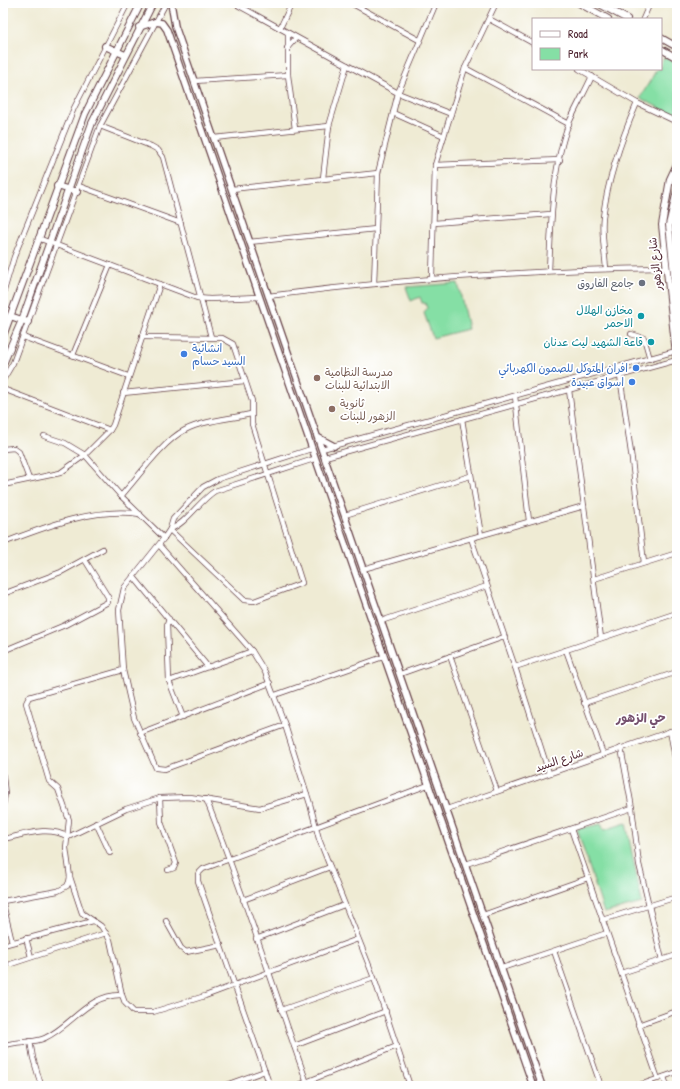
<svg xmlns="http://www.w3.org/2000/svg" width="680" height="1089" font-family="'Patrick Hand','Playpen Sans Arabic',sans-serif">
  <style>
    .green { fill: #85dfa5; stroke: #687f68 }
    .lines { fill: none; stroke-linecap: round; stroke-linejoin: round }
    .minor-casing { stroke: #633e44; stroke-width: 6 }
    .tertiary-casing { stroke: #633e44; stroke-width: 8 }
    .secondary-casing { stroke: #633e44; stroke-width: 8 }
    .minor { stroke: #fff; stroke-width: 4.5 }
    .tertiary { stroke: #fff; stroke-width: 5.5 }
    .secondary { stroke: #fff; stroke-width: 6 }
    .worship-dot { fill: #6b7280; stroke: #fff; stroke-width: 1.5 }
    .culture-dot { fill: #0f9aa8; stroke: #fff; stroke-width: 1.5 }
    .shop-dot { fill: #3f7fe0; stroke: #fff; stroke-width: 1.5 }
    .education-dot { fill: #8d6e63; stroke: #fff; stroke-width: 1.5 }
    .labels { text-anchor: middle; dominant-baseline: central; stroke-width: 3.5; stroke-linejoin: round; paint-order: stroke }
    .street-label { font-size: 11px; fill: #4a1f2b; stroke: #fff }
    .worship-label { font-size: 11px; fill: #5b616d; stroke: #fff; text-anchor: end }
    .culture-label { font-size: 11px; fill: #0d838f; stroke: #fff; text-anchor: end }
    .shop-label { font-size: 11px; fill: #366cbe; stroke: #fff; text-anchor: end }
    .education-label { font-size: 11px; fill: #785e54; stroke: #fff; text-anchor: start }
    .neighbourhood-label { font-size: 12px; font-weight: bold; fill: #75506e; stroke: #fff }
  </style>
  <rect width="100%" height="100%" fill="#fff"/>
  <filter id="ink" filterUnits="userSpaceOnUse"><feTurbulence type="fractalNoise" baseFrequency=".025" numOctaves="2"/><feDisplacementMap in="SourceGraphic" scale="8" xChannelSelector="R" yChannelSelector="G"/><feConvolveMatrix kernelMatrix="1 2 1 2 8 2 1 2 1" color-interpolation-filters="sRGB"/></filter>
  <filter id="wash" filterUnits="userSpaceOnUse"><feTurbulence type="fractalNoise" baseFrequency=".012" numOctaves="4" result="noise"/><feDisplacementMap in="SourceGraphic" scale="16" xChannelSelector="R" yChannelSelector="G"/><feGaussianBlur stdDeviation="0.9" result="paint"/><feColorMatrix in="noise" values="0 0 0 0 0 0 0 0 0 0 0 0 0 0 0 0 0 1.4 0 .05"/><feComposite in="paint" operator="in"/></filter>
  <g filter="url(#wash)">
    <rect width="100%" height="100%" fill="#efebd4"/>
    <g class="green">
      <path d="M664,57L677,64V117L640,98L657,69H661V62Z"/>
      <path d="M458,283L468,329L433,338L424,313L427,308L425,303H422L420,297L411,301L406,287Z"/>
      <path d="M626,823L642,903L604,913L577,829L601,824L604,830Z"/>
    </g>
  </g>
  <g filter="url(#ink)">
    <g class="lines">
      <g class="minor-casing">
        <g id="minor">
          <path d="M234,3L398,93L451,114"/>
          <path d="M351,3L419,40"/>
          <path d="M489,19L533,43"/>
          <path d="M643,19L650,3"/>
          <path d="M280,28L292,3"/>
          <path d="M288,33V75L295,129"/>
          <path d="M287,48L296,38"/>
          <path d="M465,68L569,124"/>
          <path d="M579,69L637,103L677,122"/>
          <path d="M194,81L288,75"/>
          <path d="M393,113L444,136"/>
          <path d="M100,126L151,146L158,150L163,157L211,337"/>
          <path d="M214,138L329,126"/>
          <path d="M435,165L560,160"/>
          <path d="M323,178L329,126L347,65"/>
          <path d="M79,186L181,223"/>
          <path d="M232,189L378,173"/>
          <path d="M434,223L551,214"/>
          <path d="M38,238L197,298L210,299L259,297"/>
          <path d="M249,242L376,229"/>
          <path d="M606,269C605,253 601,234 603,217C608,177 621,140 637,103"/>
          <path d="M549,271C551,225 552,166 569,123C576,107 585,92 592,76"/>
          <path d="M432,278L435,165L465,68L496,3"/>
          <path d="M374,284L378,173L398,93L436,3"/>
          <path d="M3,294L14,257L74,108L128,3"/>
          <path d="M268,296C400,279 532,270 665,268"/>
          <path d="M631,334L644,338L650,359"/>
          <path d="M23,337L128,376"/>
          <path d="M142,337L222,338L233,344L252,401V424L302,583L254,601L244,600L170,530"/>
          <path d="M73,355L110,265"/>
          <path d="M620,376L632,460L644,563"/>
          <path d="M3,380L13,363L100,126L166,3"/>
          <path d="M3,389L110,430"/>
          <path d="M569,390L601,638"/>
          <path d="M123,393L245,381"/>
          <path d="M515,396L529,521"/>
          <path d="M462,419L481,535"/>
          <path d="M44,436L65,443L85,455L121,496L164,538"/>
          <path d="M3,449L14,448L19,452L29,479"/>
          <path d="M322,449L676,351"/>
          <path d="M325,457L677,360"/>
          <path d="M3,485L60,473L85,455L110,430L113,425L160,284"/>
          <path d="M121,496C138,477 164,440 185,430C205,420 230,419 251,414"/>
          <path d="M345,515L470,476"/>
          <path d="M170,529C185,525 200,500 215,491L314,459"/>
          <path d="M471,538L515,667"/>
          <path d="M3,543C45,527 94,507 140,514"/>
          <path d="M159,545L252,651L265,672L285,725L310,804L319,839L374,978L410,1086"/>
          <path d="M363,569L584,506"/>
          <path d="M133,576L208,667"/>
          <path d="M594,579L677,553"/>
          <path d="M3,594L61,572L103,549"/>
          <path d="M169,619L167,625L169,681L183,717"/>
          <path d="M381,621L487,586"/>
          <path d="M566,650L603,754"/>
          <path d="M3,651L65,625L108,602V597L85,560"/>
          <path d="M450,656L497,791"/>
          <path d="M400,674L504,637"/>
          <path d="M169,681L252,651"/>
          <path d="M275,695L383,657"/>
          <path d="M584,703L677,672"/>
          <path d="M285,725L165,769L156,768L134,718L123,670L119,610L124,588L164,538L170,529L173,519L203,487L218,479L311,449"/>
          <path d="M670,731L677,768"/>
          <path d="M140,733L270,683"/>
          <path d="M621,748L632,808L639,864L662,960"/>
          <path d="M549,773L515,667L677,613"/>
          <path d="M3,776L5,794L3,805"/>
          <path d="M160,798L161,822L176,863L174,868L168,870"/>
          <path d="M206,799C244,893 274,990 308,1086"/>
          <path d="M447,809L677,729"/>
          <path d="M96,823L110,853"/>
          <path d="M571,829L658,1079"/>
          <path d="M68,837L126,809L160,798L190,797L260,808L307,794"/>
          <path d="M3,839C24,835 48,825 68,837"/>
          <path d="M466,864L632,808"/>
          <path d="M70,877L82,913L101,926L110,940L122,995L125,1003L134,1012H153L205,996L358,939"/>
          <path d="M243,900L330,867"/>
          <path d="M3,901L58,891L67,886L69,882L70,877L66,848L69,820L58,789L49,781L26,703L29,697L123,670"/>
          <path d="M3,904L12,942"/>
          <path d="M483,915L588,878"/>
          <path d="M602,920L677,897"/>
          <path d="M166,921L181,948L186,952L221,945"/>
          <path d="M26,938L31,957"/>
          <path d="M256,939L344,905"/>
          <path d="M3,945L93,921"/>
          <path d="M554,951L601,1086"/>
          <path d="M11,964L106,933"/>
          <path d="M502,968L607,933"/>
          <path d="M621,973L677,955"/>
          <path d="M281,1010L374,978"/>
          <path d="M638,1025L677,1011"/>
          <path d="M30,1041L33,1058L41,1085"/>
          <path d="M3,1046C17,1040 32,1044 45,1038C73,1025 88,994 122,995"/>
          <path d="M294,1046L386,1011"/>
          <path d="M664,1077L667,1086"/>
          <path d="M223,1086L265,1071"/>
          <path d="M270,1086L198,881V874L203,869L428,785"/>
          <path d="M296,1086L397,1046"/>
          <path d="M402,1086L409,1083"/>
          <path d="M637,1086L677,1072"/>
        </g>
      </g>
      <g class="tertiary-casing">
        <g id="tertiary">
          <path d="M171,3L175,26L542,1086"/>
          <path d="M155,22L162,23L167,30L533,1086"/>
          <path d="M319,438L334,446"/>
        </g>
      </g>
      <g class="secondary-casing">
        <g id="secondary">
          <path d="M579,3L608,19"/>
          <path d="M598,3L627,19"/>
          <path d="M139,27L155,22"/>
          <path d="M661,38L677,47"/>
          <path d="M105,46L125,55"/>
          <path d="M661,49L677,58"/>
          <path d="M677,164L670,179L662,225L677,363"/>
          <path d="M57,186L77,192"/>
          <path d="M677,191L669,225L677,303"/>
          <path d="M10,316L28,322"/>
          <path d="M3,336L85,114L141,3"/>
          <path d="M3,364L22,320L92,123L153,3"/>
        </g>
      </g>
      <use href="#minor" class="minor"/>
      <use href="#tertiary" class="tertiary"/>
      <use href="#secondary" class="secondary"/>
    </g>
  </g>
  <circle class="worship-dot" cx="642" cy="283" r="4"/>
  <g class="culture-dot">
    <circle cx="641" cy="316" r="4"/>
    <circle cx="651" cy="342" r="4"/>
  </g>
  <g class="shop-dot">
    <circle cx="184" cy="354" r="4"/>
    <circle cx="636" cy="368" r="4"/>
    <circle cx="632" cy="382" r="4"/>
  </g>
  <g class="education-dot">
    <circle cx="317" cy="378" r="4"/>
    <circle cx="332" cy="409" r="4"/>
  </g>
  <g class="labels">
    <g class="street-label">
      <text transform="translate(655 264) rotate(-96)">شارع الزهور</text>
      <text transform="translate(559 760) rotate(-19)">شارع السيد</text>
    </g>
    <g class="worship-label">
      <text x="634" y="283">جامع الفاروق</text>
    </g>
    <g class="culture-label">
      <text x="633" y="310">مخازن الهلال<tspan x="633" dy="13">الاحمر</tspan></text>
      <text x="643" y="342">قاعة الشهيد ليث عدنان</text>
    </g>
    <g class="shop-label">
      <text x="192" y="348" text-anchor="start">انشائية<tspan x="192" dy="13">السيد حسام</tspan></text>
      <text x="628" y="368">افران المتوكل للصمون الكهربائي</text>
      <text x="624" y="382">اسواق عبيدة</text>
    </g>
    <g class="education-label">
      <text x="325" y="372">مدرسة النظامية<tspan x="325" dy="13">الابتدائية للبنات</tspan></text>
      <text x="340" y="403">ثانوية<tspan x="340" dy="13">الزهور للبنات</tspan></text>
    </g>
    <g class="neighbourhood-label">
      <text x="641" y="717">حي الزهور</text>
    </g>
  </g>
  <rect width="680" height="1089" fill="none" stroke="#fff" stroke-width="16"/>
  <rect x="532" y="18" width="130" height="52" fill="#ffffff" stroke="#b7a5aa"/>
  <rect x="540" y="31" width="20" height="6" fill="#ffffff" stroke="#b7a5aa"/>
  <text x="568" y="38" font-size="12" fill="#4a1f2b">Road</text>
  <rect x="540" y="48" width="20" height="12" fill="#85dfa5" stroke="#b7a5aa"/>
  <text x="568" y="58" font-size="12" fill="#4a1f2b">Park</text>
</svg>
